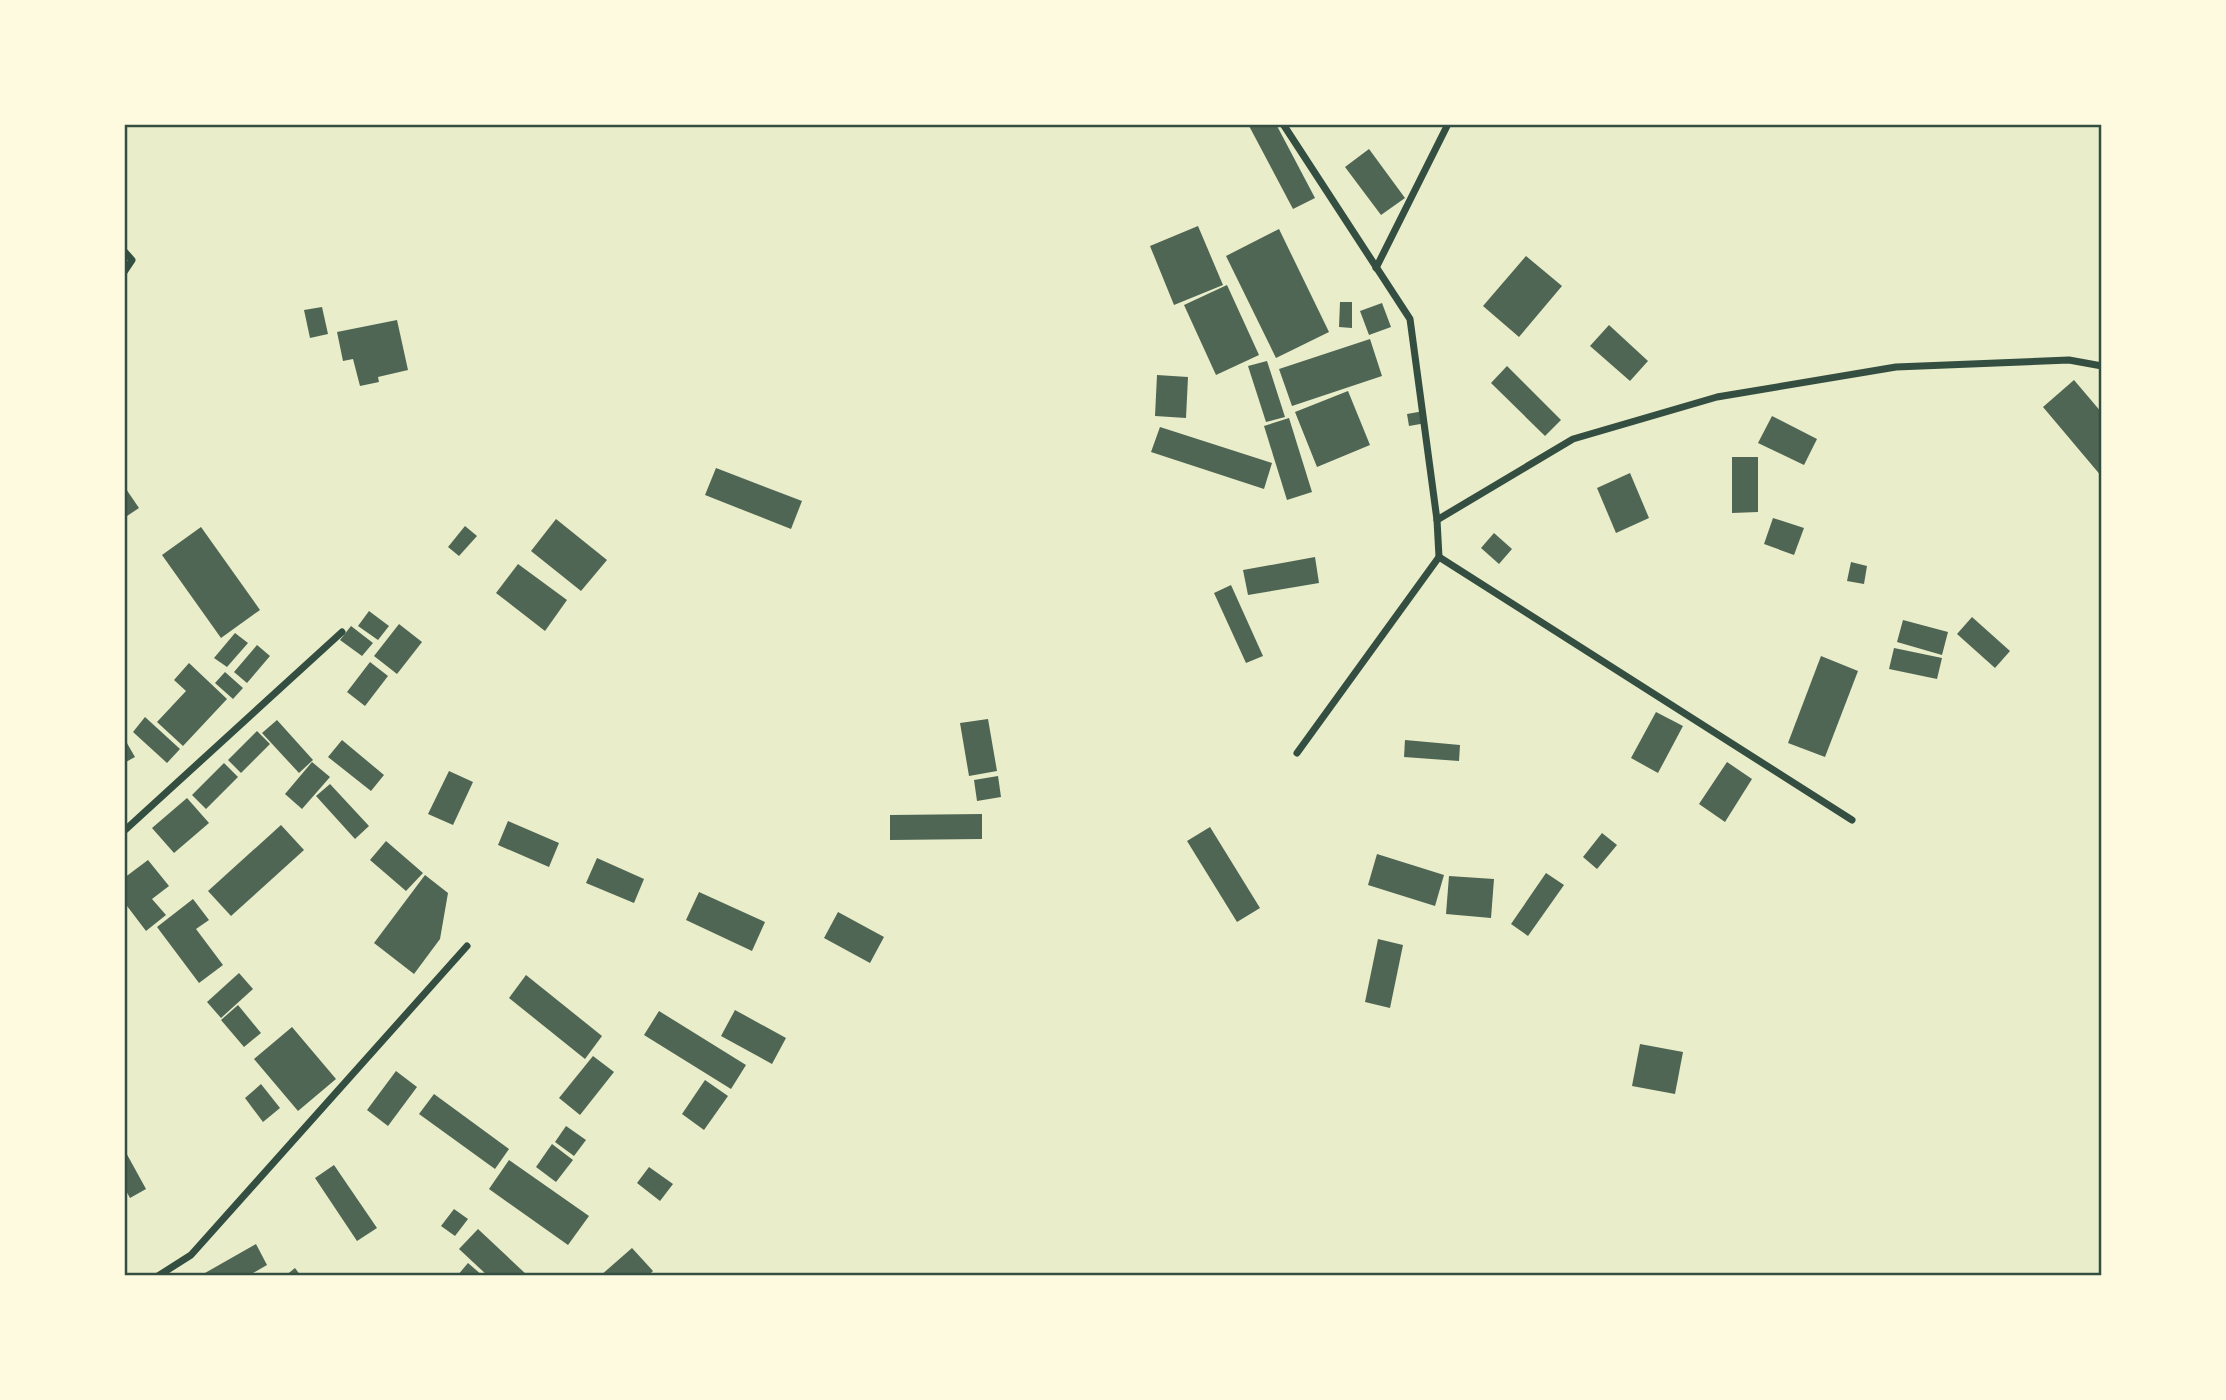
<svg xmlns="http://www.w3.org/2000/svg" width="2226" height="1400" font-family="Arial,sans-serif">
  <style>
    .building { fill: #4f6655 }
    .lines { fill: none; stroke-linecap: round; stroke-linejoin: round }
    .minor { stroke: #344e41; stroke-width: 7 }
    .neatline { fill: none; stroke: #344e41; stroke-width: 2.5 }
  </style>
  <rect width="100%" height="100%" fill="#e9edc9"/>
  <g class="building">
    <path d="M1248,124H1276L1315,198L1293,209Z"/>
    <path d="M1369,149L1405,198L1381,215L1345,167Z"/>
    <path d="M1198,226L1223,285L1174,305L1150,246Z"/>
    <path d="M1279,229L1329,332L1276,358L1226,256Z"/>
    <path d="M1526,256L1562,286L1519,337L1483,306Z"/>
    <path d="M1227,285L1259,355L1216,375L1184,305Z"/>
    <path d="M1340,302H1352V328L1339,327Z"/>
    <path d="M1382,303L1391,327L1369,335L1360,311Z"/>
    <path d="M322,307L328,334L310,338L304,310Z"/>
    <path d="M397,320L408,370L378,377L379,382L360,386L353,359L343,361L337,332Z"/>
    <path d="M1609,325L1648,361L1630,381L1590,346Z"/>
    <path d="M1370,339L1382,376L1292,406L1279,369Z"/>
    <path d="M1267,361L1285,417L1266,422L1248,366Z"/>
    <path d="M1507,366L1561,420L1545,436L1491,383Z"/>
    <path d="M1157,375L1188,377L1186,418L1155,416Z"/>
    <path d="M2074,380L2102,413V477L2043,407Z"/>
    <path d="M1348,391L1370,445L1317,467L1295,412Z"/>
    <path d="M1424,411L1426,423L1409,426L1407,414Z"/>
    <path d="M1772,416L1817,439L1804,465L1758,443Z"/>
    <path d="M1289,418L1312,492L1287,500L1264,426Z"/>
    <path d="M1160,427L1272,463L1264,489L1151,452Z"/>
    <path d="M1732,457H1758V512L1732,513Z"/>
    <path d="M716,468L802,501L791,529L705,495Z"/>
    <path d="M1630,473L1649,518L1616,533L1597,488Z"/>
    <path d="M124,486L139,508L124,518Z"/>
    <path d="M1773,518L1804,528L1794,555L1764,544Z"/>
    <path d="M556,519L607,560L581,591L531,551Z"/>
    <path d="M465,526L477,536L459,556L448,547Z"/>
    <path d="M201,527L260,610L221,638L162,555Z"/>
    <path d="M1494,533L1512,549L1499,564L1481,548Z"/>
    <path d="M1315,557L1319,583L1248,595L1243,570Z"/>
    <path d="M1851,562L1867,566L1864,584L1847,581Z"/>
    <path d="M518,564L567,600L545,631L496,593Z"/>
    <path d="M1231,585L1263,656L1246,663L1214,593Z"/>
    <path d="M369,611L389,626L378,640L358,626Z"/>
    <path d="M1972,617L2010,651L1995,668L1957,634Z"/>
    <path d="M1903,620L1948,632L1942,655L1897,642Z"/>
    <path d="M399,624L422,642L397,674L374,656Z"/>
    <path d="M351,626L373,643L362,656L340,640Z"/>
    <path d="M235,633L248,643L227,667L214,658Z"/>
    <path d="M257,645L270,656L247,683L234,672Z"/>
    <path d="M1894,648L1942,658L1937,679L1889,669Z"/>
    <path d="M1821,656L1858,671L1825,757L1788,743Z"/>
    <path d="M370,662L388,676L365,706L347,692Z"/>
    <path d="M189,663L227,699L183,746L157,722L186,691L174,680Z"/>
    <path d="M225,672L243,688L233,699L215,683Z"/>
    <path d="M1656,712L1683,726L1658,773L1631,758Z"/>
    <path d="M145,717L180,749L167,763L133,732Z"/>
    <path d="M988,719L997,771L969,776L960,723Z"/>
    <path d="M277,720L313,760L299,773L262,733Z"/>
    <path d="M257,731L270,744L241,773L228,760Z"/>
    <path d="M124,738L135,757L124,763Z"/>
    <path d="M342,740L384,775L371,791L328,757Z"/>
    <path d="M1405,740L1460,745L1459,761L1404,757Z"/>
    <path d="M312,762L330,777L302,809L285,794Z"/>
    <path d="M1727,762L1752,779L1725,822L1699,804Z"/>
    <path d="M224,763L238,777L206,809L192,795Z"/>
    <path d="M449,771L473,782L453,825L428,814Z"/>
    <path d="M998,776L1001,797L977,801L974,780Z"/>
    <path d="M330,784L369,826L355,839L316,796Z"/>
    <path d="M187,798L209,823L174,853L152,828Z"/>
    <path d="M982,814V839L890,840V815Z"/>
    <path d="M508,821L559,843L549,867L498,845Z"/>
    <path d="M281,825L304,850L231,916L208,891Z"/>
    <path d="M1210,827L1260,908L1237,922L1187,841Z"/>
    <path d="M1602,833L1617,845L1597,869L1583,857Z"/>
    <path d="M386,841L423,873L406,891L370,860Z"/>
    <path d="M1377,854L1444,875L1435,906L1368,885Z"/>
    <path d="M597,858L644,879L634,903L586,883Z"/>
    <path d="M148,860L169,886L152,899L166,915L146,931L124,902V878Z"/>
    <path d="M1546,873L1564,885L1528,936L1511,924Z"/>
    <path d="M425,875L448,893L440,939L414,974L374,943Z"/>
    <path d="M1449,876L1494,879L1491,918L1446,914Z"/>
    <path d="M699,892L765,922L752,951L686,920Z"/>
    <path d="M193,899L209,920L196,929L223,965L199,983L157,927Z"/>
    <path d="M838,912L884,937L870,963L824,938Z"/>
    <path d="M1378,939L1403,945L1390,1008L1365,1002Z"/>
    <path d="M239,973L253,989L221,1018L207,1002Z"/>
    <path d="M526,975L602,1036L585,1059L509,998Z"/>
    <path d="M238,1005L261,1033L244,1047L221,1020Z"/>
    <path d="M735,1010L786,1038L772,1064L721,1036Z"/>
    <path d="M659,1011L746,1065L731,1089L644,1035Z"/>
    <path d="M292,1027L336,1079L298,1111L254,1059Z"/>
    <path d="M1640,1044L1683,1052L1675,1094L1632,1086Z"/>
    <path d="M593,1056L614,1072L580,1115L559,1098Z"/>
    <path d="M396,1071L417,1087L388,1126L367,1110Z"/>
    <path d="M705,1080L728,1096L704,1130L682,1114Z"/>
    <path d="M261,1084L280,1108L263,1122L245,1098Z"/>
    <path d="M434,1094L509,1149L495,1169L419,1114Z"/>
    <path d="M566,1126L586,1140L574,1156L555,1142Z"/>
    <path d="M552,1144L573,1160L556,1182L536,1167Z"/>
    <path d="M124,1149L146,1189L130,1198L124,1187Z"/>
    <path d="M509,1160L589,1216L568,1245L489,1189Z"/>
    <path d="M334,1165L377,1228L357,1241L315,1178Z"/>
    <path d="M649,1167L673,1184L660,1201L637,1183Z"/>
    <path d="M454,1209L468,1219L455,1236L441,1226Z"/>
    <path d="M478,1229L528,1276H488L459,1249Z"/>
    <path d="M256,1244L267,1265L248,1276H206L205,1273Z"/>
    <path d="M632,1248L653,1271L648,1276H600Z"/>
    <path d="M468,1263L483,1276H457Z"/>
    <path d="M295,1268L301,1276H285Z"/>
  </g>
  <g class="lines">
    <g class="minor">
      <path d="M1283,124L1410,319L1437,520L1439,557L1297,753"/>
      <path d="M124,251L132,260L124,272"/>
      <path d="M1376,268L1448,124"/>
      <path d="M1437,520L1573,439L1717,397L1896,367L2069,360L2102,366"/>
      <path d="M1439,557L1852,820"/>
      <path d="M124,831L342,632"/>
      <path d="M158,1276L191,1255L467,946"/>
    </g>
  </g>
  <rect width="2226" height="1400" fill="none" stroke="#fefae0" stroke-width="252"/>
  <rect x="126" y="126" width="1974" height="1148" class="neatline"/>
</svg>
